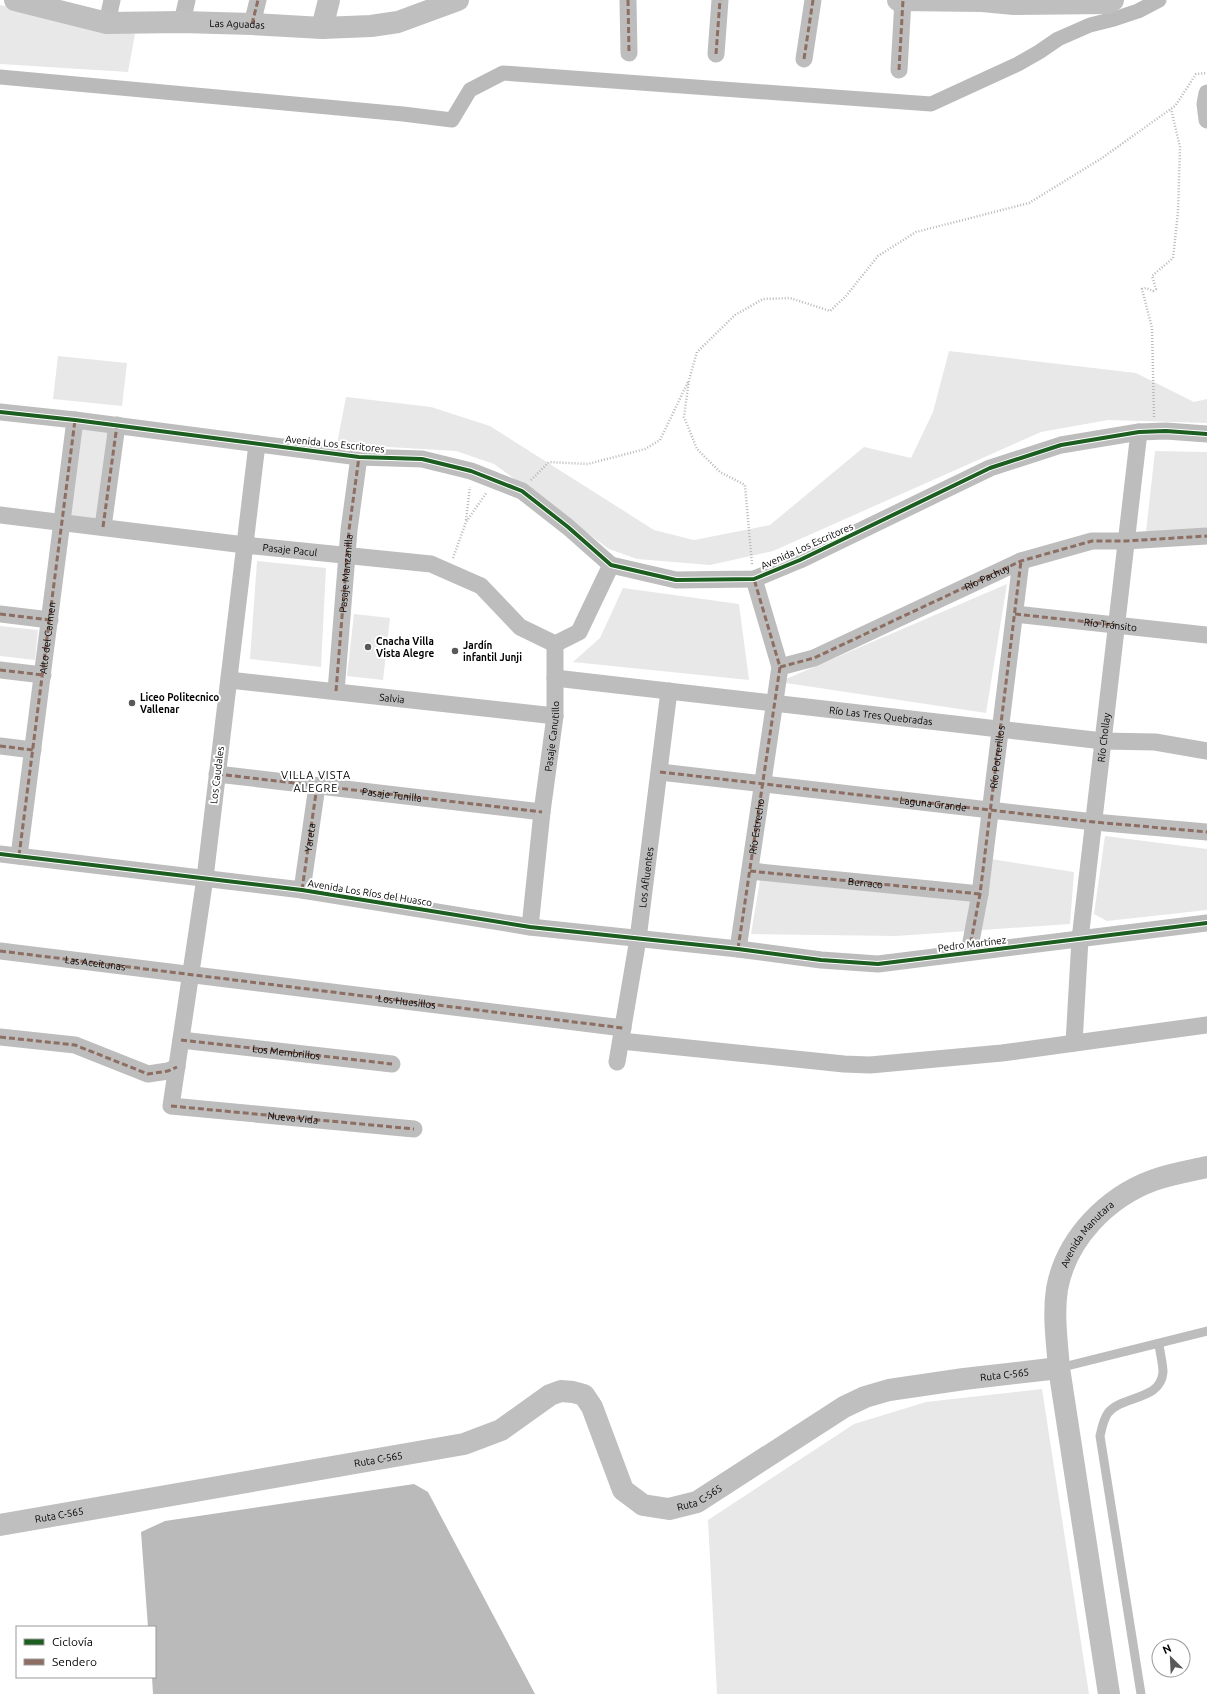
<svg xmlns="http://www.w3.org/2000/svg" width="1207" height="1694" font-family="Ubuntu,sans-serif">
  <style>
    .green { fill: #e8e8e8 }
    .water { fill: #bababa }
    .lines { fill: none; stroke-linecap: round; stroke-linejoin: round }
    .canal { stroke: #bababa; stroke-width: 15 }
    .path { stroke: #b8b8b8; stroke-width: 2.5; stroke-dasharray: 1 2; stroke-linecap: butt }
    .lane { stroke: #bdbdbd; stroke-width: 9 }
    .street { stroke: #bdbdbd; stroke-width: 17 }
    .secondary { stroke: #bfbfbf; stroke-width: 22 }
    .quiet { stroke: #8d6e63; stroke-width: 3; stroke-dasharray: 6 3; stroke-linecap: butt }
    .cycleway-casing { stroke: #fff; stroke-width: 6 }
    .cycleway { stroke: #1b5e20; stroke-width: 4 }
    .poi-dot { fill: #595959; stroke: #fff; stroke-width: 1.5 }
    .labels { text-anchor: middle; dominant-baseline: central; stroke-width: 4; stroke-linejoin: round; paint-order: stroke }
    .street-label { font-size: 10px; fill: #000; stroke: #fff }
    .poi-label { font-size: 10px; font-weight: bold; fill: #000; stroke: #fff; text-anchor: start }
    .neighbourhood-label { font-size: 11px; letter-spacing: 1px; fill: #000; stroke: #fff }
  </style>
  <rect width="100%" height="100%" fill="#fff"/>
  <g class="green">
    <path d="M0,5L135,34L128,72L0,64Z"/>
    <path d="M949,351L1136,373L1194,402L1207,399V423L1108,420L1041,432L773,551L710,565L637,559L609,549L494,464L456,451L337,444L346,397L431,407L490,426L654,530L694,540L770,525L864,447L911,458L933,412Z"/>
    <path d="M58,356L127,363L122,406L53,399Z"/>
    <path d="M76,420L115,426L102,526L63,522Z"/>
    <path d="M1155,451L1207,452V533L1146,532Z"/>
    <path d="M257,561L326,568L321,667L250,659Z"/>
    <path d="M1007,584L986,713L779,682Z"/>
    <path d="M623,588L739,604L749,680L573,662L600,638Z"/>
    <path d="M354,614L390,618L383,680L347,676Z"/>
    <path d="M0,626L38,630L35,660L0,656Z"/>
    <path d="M1105,836L1207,849V910L1107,921L1094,914Z"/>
    <path d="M991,859L1074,872L1070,924L896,936L751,934L760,880L984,901Z"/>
    <path d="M1042,1389L1089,1694H717L708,1520L854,1424L926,1402Z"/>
  </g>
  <path class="water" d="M414,1484L428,1492L535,1694H153L152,1677H155V1627H148L141,1532L165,1521Z"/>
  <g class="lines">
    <path class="canal" d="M0,77L403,114L452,120L470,90L503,73L931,104L1018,64L1039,52L1058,39L1090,25L1114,19L1138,11L1159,0"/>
    <g class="path">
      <path d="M1154,417L1152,328L1142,289L1146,288L1153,291L1156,289L1152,276L1173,258L1178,212L1180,147L1171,109"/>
      <path d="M531,480L549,462L588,464L645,449L660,440L688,382"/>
      <path d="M466,520L470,487"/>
      <path d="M453,558L466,522L487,492"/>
      <path d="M752,564L745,485L720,472L697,449L684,417L689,380L697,352L735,315L763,299L790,298L830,311L846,296L878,256L916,232L1029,203L1102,158L1175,106L1196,74L1207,73"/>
    </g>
    <g class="lane">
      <path d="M1059,1368L1207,1331"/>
      <path d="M1141,1694L1100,1436C1102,1428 1103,1420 1108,1413C1122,1395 1161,1401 1163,1372C1163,1364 1160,1353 1159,1344"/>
    </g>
    <g class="street">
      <path d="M628,0L629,53"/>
      <path d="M182,22L187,0"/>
      <path d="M107,23L112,0"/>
      <path d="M252,24L258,0"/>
      <path d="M716,54L720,0"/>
      <path d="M804,59L813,0"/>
      <path d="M899,70L903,0"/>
      <path d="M1207,93L1205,104L1207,120"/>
      <path d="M0,412L75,420L359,457L422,459L471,471L522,491L568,527L611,565L676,580L754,579L800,560L990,468L1061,445L1139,432L1166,431L1207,434"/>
      <path id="s1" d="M257,444L205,878L171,1106L414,1129"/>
      <path id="s2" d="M0,515L245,545L431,564L481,586L520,627L555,644"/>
      <path d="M103,527L117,425"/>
      <path d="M0,614L50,620"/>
      <path id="s3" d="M1015,614L1207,635"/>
      <path id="s4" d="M780,667L814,658L1021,561L1092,541H1126L1207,536"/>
      <path d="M0,670L43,675"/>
      <path id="s5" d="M555,678L1103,741L1155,742L1207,751"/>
      <path id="s6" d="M229,680L555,716"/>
      <path d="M336,691L349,530L359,457"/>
      <path d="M0,746L33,750"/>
      <path d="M660,772L1094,822L1207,832"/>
      <path id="s7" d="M217,774L542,812"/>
      <path d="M0,854L302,890L530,927L738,949L821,960L878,964L1207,923"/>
      <path id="s8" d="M19,856L75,420"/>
      <path id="s9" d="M750,871L980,894"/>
      <path d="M302,890L317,786"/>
      <path id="s10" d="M530,927L542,812L555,716V644L579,632L611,565"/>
      <path d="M738,949L780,667L754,579"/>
      <path d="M0,951L623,1028"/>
      <path id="s11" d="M969,952L980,894L1021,561"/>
      <path d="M0,1037L75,1045L148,1074L168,1071L177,1067"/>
      <path id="s12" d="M181,1040L392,1064"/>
      <path d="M621,1041L844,1064L870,1065L1002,1053L1207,1025"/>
      <path id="s13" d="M1074,1043L1080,939L1139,432"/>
      <path id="s14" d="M617,1062L638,939L669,691"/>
    </g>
    <g class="secondary">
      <path id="s15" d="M15,0L107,23L182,22L252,24L322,28L371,26L398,22L458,0"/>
      <path d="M898,0L982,1L1014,4L1108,3L1113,0"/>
      <path d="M322,28L329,0"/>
      <path id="s16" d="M0,1525L464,1444L501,1430L550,1395L561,1391L573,1392L584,1395L592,1407L623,1490L643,1505L669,1509L697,1502L844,1407L865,1397L889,1390L964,1379L1059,1368"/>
      <path id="s17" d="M1109,1694L1059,1368C1057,1342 1053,1315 1057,1289C1066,1239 1107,1197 1154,1180C1171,1174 1189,1171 1207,1167"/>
    </g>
    <g class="quiet">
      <path d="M628,0L629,53"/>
      <path d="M252,24L258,0"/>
      <path d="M716,54L720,0"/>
      <path d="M804,59L813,0"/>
      <path d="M899,70L903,0"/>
      <path d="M103,527L117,425"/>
      <path d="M0,614L50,620"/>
      <path d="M1015,614L1116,625"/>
      <path d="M780,667L814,658L1021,561L1092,541H1126L1207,536"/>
      <path d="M0,670L43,675"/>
      <path id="s18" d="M336,691L349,530L359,457"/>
      <path d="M0,746L33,750"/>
      <path id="s19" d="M660,772L1094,822L1207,832"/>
      <path d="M217,774L542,812"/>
      <path d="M19,856L75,420"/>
      <path d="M750,871L980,894"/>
      <path id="s20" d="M302,890L317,786"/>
      <path id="s21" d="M738,949L780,667L754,579"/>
      <path id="s22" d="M0,951L623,1028"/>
      <path d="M969,952L980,894L1021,561"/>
      <path d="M0,1037L75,1045L148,1074L168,1071L177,1067"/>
      <path d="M181,1040L392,1064"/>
      <path d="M171,1106L414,1129"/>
    </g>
    <g class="cycleway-casing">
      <g id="cycleway">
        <path d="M0,412L75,420L359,457L422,459L471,471L522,491L568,527L611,565L676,580L754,579L800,560L990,468L1061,445L1139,432L1166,431L1207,434"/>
        <path d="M0,854L302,890L530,927L738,949L821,960L878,964L1207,923"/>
      </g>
    </g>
    <use href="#cycleway" class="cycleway"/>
  </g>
  <g class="poi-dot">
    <circle cx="368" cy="647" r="4"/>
    <circle cx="455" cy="651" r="4"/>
    <circle cx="132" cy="703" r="4"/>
  </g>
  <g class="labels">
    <g class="street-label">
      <text stroke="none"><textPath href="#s15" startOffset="225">Las Aguadas</textPath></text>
      <text transform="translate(335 444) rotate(6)">Avenida Los Escritores</text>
      <text transform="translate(807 546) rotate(-24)">Avenida Los Escritores</text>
      <text stroke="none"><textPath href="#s2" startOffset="292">Pasaje Pacul</textPath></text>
      <text stroke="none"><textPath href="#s18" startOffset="118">Pasaje Manzanilla</textPath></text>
      <text stroke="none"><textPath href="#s4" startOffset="226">Río Pachuy</textPath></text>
      <text stroke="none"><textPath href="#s3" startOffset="96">Río Tránsito</textPath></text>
      <text stroke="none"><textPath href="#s8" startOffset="220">Alto del Carmen</textPath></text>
      <text stroke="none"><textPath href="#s6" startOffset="164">Salvia</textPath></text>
      <text stroke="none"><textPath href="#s5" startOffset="328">Río Las Tres Quebradas</textPath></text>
      <text stroke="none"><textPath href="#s10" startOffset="192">Pasaje Canutillo</textPath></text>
      <text stroke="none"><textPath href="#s13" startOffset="307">Río Chollay</textPath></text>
      <text stroke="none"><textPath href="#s11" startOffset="197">Río Potrerillos</textPath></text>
      <text transform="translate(217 775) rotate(-83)">Los Caudales</text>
      <text stroke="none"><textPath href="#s7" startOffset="176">Pasaje Tunilla</textPath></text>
      <text stroke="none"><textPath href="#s19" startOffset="275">Laguna Grande</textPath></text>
      <text stroke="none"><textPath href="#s21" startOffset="124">Río Estrecho</textPath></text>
      <text stroke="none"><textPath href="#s20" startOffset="53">Yareta</textPath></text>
      <text stroke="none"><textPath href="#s14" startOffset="187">Los Afluentes</textPath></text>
      <text stroke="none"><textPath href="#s9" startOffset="116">Berraco</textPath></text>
      <text transform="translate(370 893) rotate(9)">Avenida Los Ríos del Huasco</text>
      <text transform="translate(972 944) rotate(-7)">Pedro Martínez</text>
      <text stroke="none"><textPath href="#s22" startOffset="96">Las Aceitunas</textPath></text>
      <text stroke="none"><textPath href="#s22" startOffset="410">Los Huesillos</textPath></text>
      <text stroke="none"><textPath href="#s12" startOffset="106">Los Membrillos</textPath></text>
      <text stroke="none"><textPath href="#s1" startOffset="790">Nueva Vida</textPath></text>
      <text stroke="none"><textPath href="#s17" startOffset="473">Avenida Manutara</textPath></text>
      <text stroke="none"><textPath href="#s16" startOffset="1129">Ruta C-565</textPath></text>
      <text stroke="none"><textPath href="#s16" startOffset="384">Ruta C-565</textPath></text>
      <text stroke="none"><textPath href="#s16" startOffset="793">Ruta C-565</textPath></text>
      <text stroke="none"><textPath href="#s16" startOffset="60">Ruta C-565</textPath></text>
    </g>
    <g class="poi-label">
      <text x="376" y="641">Cnacha Villa<tspan x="376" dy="12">Vista Alegre</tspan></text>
      <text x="463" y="645">Jardín<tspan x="463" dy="12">infantil Junji</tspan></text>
      <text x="140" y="697">Liceo Politecnico<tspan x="140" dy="12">Vallenar</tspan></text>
    </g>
    <g class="neighbourhood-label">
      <text x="316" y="775">VILLA VISTA<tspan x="316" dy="13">ALEGRE</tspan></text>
    </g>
  </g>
  <rect x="16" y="1626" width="140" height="52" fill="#ffffff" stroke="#999999"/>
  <rect x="24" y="1639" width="20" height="6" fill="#1b5e20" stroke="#999999"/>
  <text x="52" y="1646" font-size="12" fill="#000000">Ciclovía</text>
  <rect x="24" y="1659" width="20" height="6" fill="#8d6e63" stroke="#999999"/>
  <text x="52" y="1666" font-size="12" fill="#000000">Sendero</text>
  <g transform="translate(1171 1658) rotate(336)"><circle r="19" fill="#ffffff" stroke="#999999"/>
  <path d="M0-3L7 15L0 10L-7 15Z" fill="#595959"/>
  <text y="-6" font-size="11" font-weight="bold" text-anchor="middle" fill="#000000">N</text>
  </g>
</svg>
